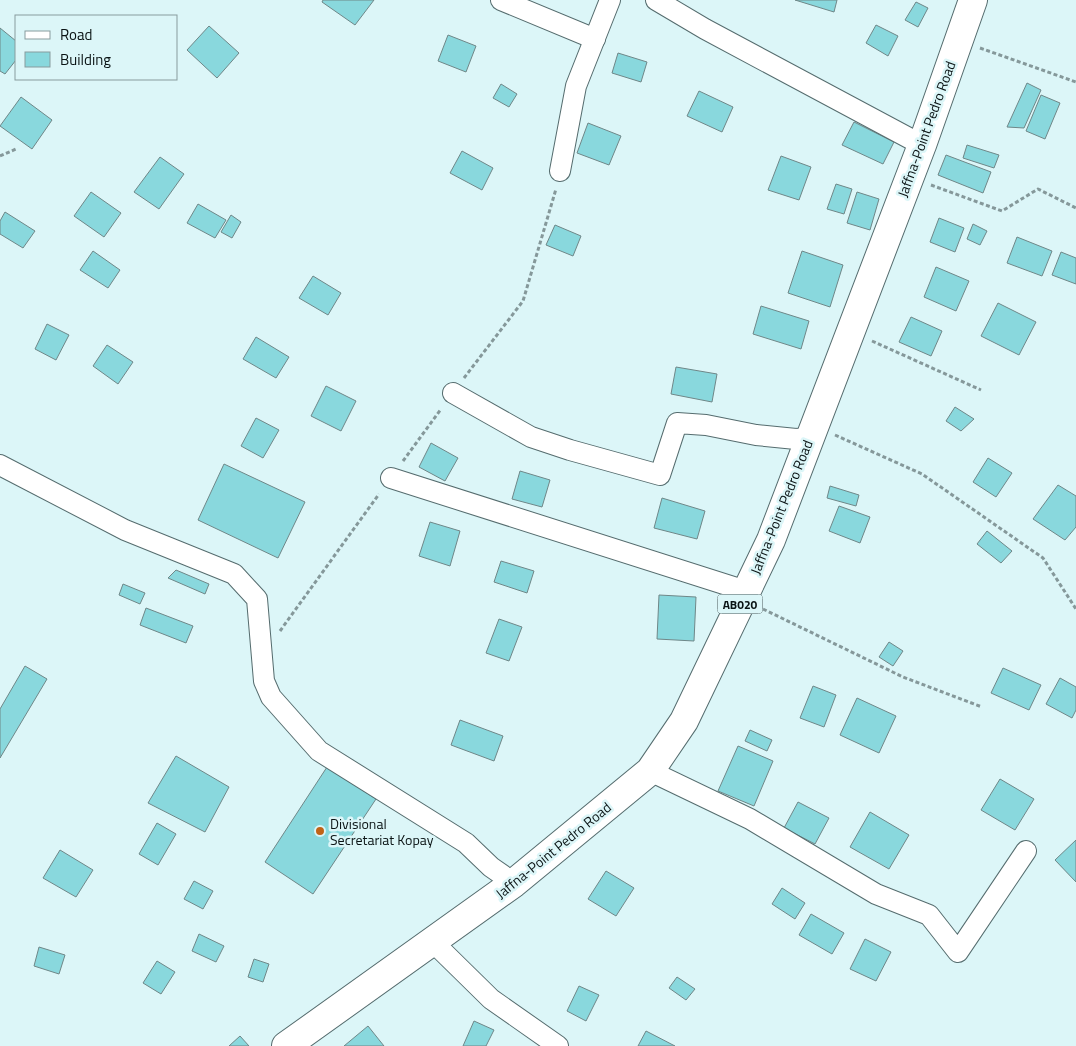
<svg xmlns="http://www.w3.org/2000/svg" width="1076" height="1046" font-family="'Titillium Web',sans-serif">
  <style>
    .building { fill: #89d8dd; stroke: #6f8788 }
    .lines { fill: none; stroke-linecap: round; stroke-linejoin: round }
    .minor-casing { stroke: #556c6e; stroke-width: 22 }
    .primary-casing { stroke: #556c6e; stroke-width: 30 }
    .path { stroke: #85989a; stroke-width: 3; stroke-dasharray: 4 2.5; stroke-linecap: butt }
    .minor { stroke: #fff; stroke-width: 20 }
    .primary { stroke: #fff; stroke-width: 28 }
    .poi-dot { fill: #c16317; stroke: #dcf6f8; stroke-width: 2 }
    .labels { text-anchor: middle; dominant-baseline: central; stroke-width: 5; stroke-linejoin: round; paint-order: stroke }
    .shield { fill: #dcf6f8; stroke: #495758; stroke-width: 1 }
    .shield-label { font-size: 12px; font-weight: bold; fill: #0a1314 }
    .street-label { font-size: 14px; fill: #0a1314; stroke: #dcf6f8 }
    .poi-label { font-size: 14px; fill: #0a1314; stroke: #dcf6f8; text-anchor: start }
  </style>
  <rect width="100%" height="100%" fill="#dcf6f8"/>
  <g class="building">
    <path d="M323,0H374L355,25L322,2Z"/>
    <path d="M795,0H837L834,12Z"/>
    <path d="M916,2L928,8L918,27L905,20Z"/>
    <path d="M876,25L898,36L888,56L866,43Z"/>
    <path d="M209,26L239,53L217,78L187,50Z"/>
    <path d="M0,28L16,41V60L5,74L0,71Z"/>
    <path d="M448,35L476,46L466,72L438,61Z"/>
    <path d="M618,53L647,62L641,82L612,73Z"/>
    <path d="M1027,83L1041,90L1024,128L1007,127Z"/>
    <path d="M501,84L517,94L509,107L493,98Z"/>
    <path d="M699,91L733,107L722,132L687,116Z"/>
    <path d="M1041,95L1060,103L1045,139L1026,131Z"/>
    <path d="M21,97L52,120L32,149L0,126Z"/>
    <path d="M854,122L894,142L883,164L842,145Z"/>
    <path d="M588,123L621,136L609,165L577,153Z"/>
    <path d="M967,145L999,155L994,168L963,158Z"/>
    <path d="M462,151L493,168L482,190L450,173Z"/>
    <path d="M946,155L991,172L983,193L938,175Z"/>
    <path d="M781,156L811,167L799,200L768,190Z"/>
    <path d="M160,157L184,174L159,209L134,192Z"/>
    <path d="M836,184L852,189L844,214L827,209Z"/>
    <path d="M91,192L121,213L104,237L74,216Z"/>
    <path d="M857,192L879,199L870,230L847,223Z"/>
    <path d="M198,204L226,220L215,238L187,223Z"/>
    <path d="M5,212L35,231L23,248L0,234V221Z"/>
    <path d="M231,215L241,222L232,238L221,232Z"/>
    <path d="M939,218L964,228L955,252L930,242Z"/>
    <path d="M973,224L987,231L980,245L967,239Z"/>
    <path d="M555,225L581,236L573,256L546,245Z"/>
    <path d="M1017,237L1052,251L1042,276L1007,263Z"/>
    <path d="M93,251L120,270L108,288L80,270Z"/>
    <path d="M802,251L843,265L830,307L788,293Z"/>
    <path d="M1061,252L1076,258V284L1052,275Z"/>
    <path d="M936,267L969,281L956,311L924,297Z"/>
    <path d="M313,276L341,293L328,315L299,298Z"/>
    <path d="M998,303L1036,322L1019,355L981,336Z"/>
    <path d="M761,306L809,321L801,349L753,334Z"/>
    <path d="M911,317L942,331L931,356L899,342Z"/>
    <path d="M47,324L69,335L56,360L35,349Z"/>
    <path d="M256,337L289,357L276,378L243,359Z"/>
    <path d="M107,345L133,362L118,384L93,366Z"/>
    <path d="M676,367L717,374L712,402L671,394Z"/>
    <path d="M326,386L356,401L341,431L311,416Z"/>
    <path d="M955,407L974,419L961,431L946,421Z"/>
    <path d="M256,418L279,430L263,458L241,446Z"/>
    <path d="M431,443L458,458L445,481L419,467Z"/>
    <path d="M988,458L1012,473L996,497L973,482Z"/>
    <path d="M224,464L305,502L278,558L198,520Z"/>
    <path d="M520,471L550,480L542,507L512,499Z"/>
    <path d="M1058,485L1076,496V527L1065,540L1033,519Z"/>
    <path d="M830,486L859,495L856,506L827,498Z"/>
    <path d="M662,498L705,511L697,539L654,528Z"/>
    <path d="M839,506L870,517L860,543L829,531Z"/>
    <path d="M430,522L460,531L450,566L419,556Z"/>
    <path d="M987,531L1012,551L1001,563L977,544Z"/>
    <path d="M501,561L534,571L527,593L494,582Z"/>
    <path d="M176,570L209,584L205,594L168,578Z"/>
    <path d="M123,584L145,593L140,604L119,595Z"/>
    <path d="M659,595L696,597L694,641L657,639Z"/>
    <path d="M146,608L193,626L186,643L140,625Z"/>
    <path d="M499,619L522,627L509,661L486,653Z"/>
    <path d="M889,642L903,651L893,666L879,657Z"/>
    <path d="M25,666L47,679L0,758V709Z"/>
    <path d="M1003,668L1041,685L1029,710L991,693Z"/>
    <path d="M1060,678L1076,687V710L1072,718L1046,704Z"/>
    <path d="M813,686L836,695L824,727L800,718Z"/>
    <path d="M857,698L896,716L879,753L840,735Z"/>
    <path d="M460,720L503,736L494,761L451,745Z"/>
    <path d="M750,730L772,740L767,751L745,741Z"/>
    <path d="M738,746L773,761L754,806L718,791Z"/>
    <path d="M176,756L229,787L205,832L148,803Z"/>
    <path d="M327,767L376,799L313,894L265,862Z"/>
    <path d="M1000,779L1034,799L1015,830L981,810Z"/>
    <path d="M798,802L829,818L815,844L784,828Z"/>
    <path d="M870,812L909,835L889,869L850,847Z"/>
    <path d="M157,823L176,834L158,865L139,854Z"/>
    <path d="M1076,840V882L1055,860Z"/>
    <path d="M60,850L93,870L76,897L43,878Z"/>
    <path d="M606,871L634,888L616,916L588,899Z"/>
    <path d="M194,881L213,891L203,909L184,899Z"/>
    <path d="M782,888L805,903L795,919L772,904Z"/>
    <path d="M811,914L844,933L832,954L799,935Z"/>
    <path d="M199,934L224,946L216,962L192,951Z"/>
    <path d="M865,939L891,952L876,981L850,969Z"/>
    <path d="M39,947L65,955L59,974L34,966Z"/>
    <path d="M254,959L269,964L263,982L248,977Z"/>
    <path d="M157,961L175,972L161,994L143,983Z"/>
    <path d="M677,977L695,989L686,1000L669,988Z"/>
    <path d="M579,986L599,995L586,1021L567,1011Z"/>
    <path d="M474,1021L494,1030L486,1046H463Z"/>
    <path d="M368,1026L384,1046H344Z"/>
    <path d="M646,1031L675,1046H638Z"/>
    <path d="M240,1036L249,1046H229Z"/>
  </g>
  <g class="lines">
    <g class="minor-casing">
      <g id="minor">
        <path d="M501,0L595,39"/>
        <path d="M656,0L705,29L922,145"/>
        <path d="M560,171L576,86L610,0"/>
        <path d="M453,393L531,437L570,450L660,475L677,423L706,425L756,435L796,439L810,438"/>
        <path d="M0,465L125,530L234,574L257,599L264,681L271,697L319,751L466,843L491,867L514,883"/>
        <path d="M391,478L746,591"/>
        <path d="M650,771L750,819L876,894L929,915L958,952L1026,851"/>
        <path d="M433,942L491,999L558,1046"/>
      </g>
    </g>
    <g class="primary-casing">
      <path id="primary" d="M286,1046L514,883L650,771L684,721L771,540L922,145L973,0"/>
    </g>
    <g class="path">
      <path d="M980,48L1076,82"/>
      <path d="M0,156L16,149"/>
      <path d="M931,185L1002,211L1038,189L1076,208"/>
      <path d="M872,341L981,390"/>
      <path d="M464,378L523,301L556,189"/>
      <path d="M835,435L922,474L1043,558L1076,609"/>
      <path d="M403,461L441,409"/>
      <path d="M763,609L903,677L982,707"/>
      <path d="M280,631L379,494"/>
    </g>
    <use href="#minor" class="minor"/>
    <use href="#primary" class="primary"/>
  </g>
  <circle class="poi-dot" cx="320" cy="831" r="5"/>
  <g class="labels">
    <rect class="shield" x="717.5" y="594.5" width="45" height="19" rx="4"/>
    <g class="shield-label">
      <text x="740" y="604">AB020</text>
    </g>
    <g class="street-label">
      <text transform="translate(926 129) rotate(-70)">Jaffna-Point Pedro Road</text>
      <text transform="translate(781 507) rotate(-68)">Jaffna-Point Pedro Road</text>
      <text transform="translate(553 850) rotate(-39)">Jaffna-Point Pedro Road</text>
    </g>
    <g class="poi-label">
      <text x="330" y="823">Divisional<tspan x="330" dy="16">Secretariat Kopay</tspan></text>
    </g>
  </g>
  <rect x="15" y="15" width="162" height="65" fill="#dcf6f8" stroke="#889b9d"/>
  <rect x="25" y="31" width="25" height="8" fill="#ffffff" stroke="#889b9d"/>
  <text x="60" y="40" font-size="15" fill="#0a1314">Road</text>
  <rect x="25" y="52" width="25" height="15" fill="#89d8dd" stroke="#889b9d"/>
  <text x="60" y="65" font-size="15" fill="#0a1314">Building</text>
</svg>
